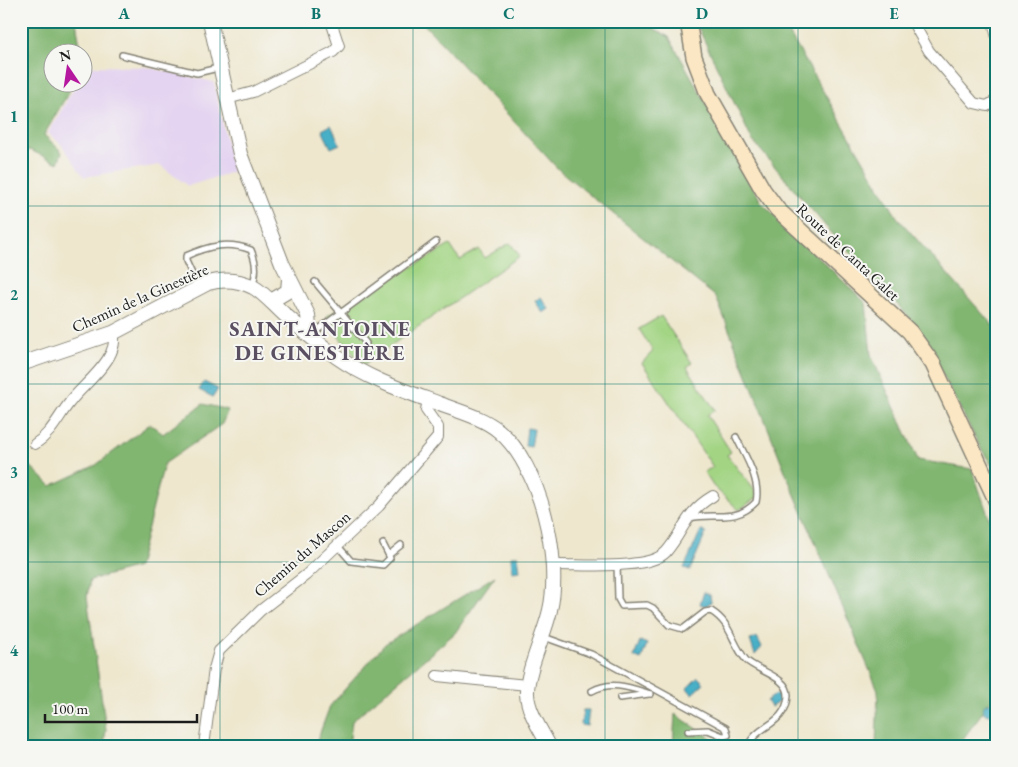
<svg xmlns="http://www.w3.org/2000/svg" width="1018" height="767" font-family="'EB Garamond',serif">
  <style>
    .built { fill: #e4d3f1 }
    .green { fill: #a2d483; stroke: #5f7850 }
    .forest { fill: #81b671; stroke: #4e6946 }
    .water { fill: #47afc6; stroke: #326671 }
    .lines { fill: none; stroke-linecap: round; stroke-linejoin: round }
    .service-casing { stroke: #858275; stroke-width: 8 }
    .minor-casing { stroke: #858275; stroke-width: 12 }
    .tertiary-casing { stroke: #858275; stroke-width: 16 }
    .secondary-casing { stroke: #858275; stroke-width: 18 }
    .service { stroke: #fff; stroke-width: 5 }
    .minor { stroke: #fff; stroke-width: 10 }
    .tertiary { stroke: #fff; stroke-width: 14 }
    .secondary { stroke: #fbe7c3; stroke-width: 15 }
    .grid { fill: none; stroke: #0f766e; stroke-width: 1; stroke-opacity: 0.55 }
    .labels { text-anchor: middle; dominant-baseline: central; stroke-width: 4; stroke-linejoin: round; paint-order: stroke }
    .street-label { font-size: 16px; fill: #1c1c1c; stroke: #f6f6f2 }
    .district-label { font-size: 21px; font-weight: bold; letter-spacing: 1px; fill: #5a5062; stroke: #f6f6f2 }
    .neatline { fill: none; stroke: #0f766e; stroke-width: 2 }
    .grid-label { font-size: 16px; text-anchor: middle; font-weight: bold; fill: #0f766e }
  </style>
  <rect width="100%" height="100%" fill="#f6f6f2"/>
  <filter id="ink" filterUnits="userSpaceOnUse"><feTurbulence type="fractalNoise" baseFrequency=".02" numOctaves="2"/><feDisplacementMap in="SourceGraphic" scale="10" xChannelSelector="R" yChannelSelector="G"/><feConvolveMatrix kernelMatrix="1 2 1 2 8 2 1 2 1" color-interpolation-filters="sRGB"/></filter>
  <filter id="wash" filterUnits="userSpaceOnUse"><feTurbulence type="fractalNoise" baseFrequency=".0096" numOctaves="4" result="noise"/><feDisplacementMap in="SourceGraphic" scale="20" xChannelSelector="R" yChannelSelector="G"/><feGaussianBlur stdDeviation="1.12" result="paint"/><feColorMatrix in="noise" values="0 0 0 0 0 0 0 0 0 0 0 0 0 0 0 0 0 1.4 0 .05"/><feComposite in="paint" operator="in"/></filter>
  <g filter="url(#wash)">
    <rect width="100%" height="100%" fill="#eee7ce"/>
    <path class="built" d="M86,66L146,67L214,82L233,172L188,186L160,165L84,177L61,144L48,133L77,83L82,82L83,72Z"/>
    <g class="green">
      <path d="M510,243L520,256L363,365L334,331L327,316L450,245L460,260L479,249L485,258Z"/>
      <path d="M661,316L692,363L687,367L715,410L707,415L731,452L727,455L759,496L739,510L713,486L704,472L713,467L642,363L653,351L639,329Z"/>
    </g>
    <g class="forest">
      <path d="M21,21H76L81,52H52V82L74,83L44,135L62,152L58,163L30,150L21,152Z"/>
      <path d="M421,21H641L669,37L762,203L866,303L871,355L918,460L972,469L997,541V692L958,746H876L878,690L789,481L716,297L559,170Z"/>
      <path d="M695,21H782L897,217L997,330V473L980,447L918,327L828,229L752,140Z"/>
      <path d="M203,404L228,410L222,424L164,464L138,567L90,580L87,597L106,729L104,746H21V457L51,486L96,465L150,424L163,434Z"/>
      <path d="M495,576L455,633L352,721L349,746H315L330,706L385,644Z"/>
      <path d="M675,714L723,746H673Z"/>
    </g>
    <g class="water">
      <path d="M331,125L340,144L331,148L322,130Z"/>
      <path d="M541,297L549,309L543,313L535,301Z"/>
      <path d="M204,382L218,389L213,397L199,390Z"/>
      <path d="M527,428L534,429L531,447L525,446Z"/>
      <path d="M701,530L706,533L690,570L684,568Z"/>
      <path d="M511,556H518L520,571L512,572Z"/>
      <path d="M704,592L710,595L711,602L706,606L700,604Z"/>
      <path d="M757,637L762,647L755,655L750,640Z"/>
      <path d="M640,641L647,644L641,660L634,657Z"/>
      <path d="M698,677L704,683L692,694L687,688Z"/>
      <path d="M776,694L781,696L780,701L771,707L767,701Z"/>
      <circle cx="989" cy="709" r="6"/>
      <path d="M583,710H589L587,726L581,725Z"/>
    </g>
  </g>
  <g filter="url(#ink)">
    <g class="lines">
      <g class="service-casing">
        <g id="service">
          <path d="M122,55L197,73L218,68"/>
          <path d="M315,282L366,343"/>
          <path d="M198,287L186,261V256C208,246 228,241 251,250C257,263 257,274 252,286"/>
          <path d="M311,335L436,242"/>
          <path d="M690,518C716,512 735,524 756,502C761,480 745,456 736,437"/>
          <path d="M337,545L351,561L383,565L390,558L383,544"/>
          <path d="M390,554L401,545"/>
          <path d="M617,564L618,599L622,606L647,605L653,608L669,625L683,629L705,612L711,611C732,624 731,642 746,660C757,671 789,677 788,696C786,724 759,725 750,742L752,745L761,746"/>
          <path d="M544,637L591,654L726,728L728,735L723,736L708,730L688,731"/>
          <path d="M592,691C612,680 631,688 651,694"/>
          <path d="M620,698L649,694"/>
        </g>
      </g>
      <g class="minor-casing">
        <g id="minor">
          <path d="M993,21L997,38"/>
          <path d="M915,26L929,51L974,103L987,106L997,100"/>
          <path d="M227,99L253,92L333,52L339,46L331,21"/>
          <path d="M35,444C52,433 58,417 70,402C83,384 121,358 113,333"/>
          <path d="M552,565C578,564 648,571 666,552C685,530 684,513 713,496"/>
          <path d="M437,676L527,685"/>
          <path d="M204,746L214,669L219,651L261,610L306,575L379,506L438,437V427L426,410L428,400"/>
        </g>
      </g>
      <g class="tertiary-casing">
        <g id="tertiary">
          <path d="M210,21L240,154L282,263L308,315L309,327L306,332"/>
          <path d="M271,301L288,291L289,279"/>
          <path d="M21,364L113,333L208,283C223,279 239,280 253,287C264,293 274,305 284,314C301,329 319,344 337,357C368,379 405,391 440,404C460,412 482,417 499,431C540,465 562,559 550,610C545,634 526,672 527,694C528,712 541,730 549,746"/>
        </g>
      </g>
      <g class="secondary-casing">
        <path id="secondary" d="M688,21L694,57L708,94L763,190L777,209L910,332L933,364L997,502"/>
      </g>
      <use href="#service" class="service"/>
      <use href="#minor" class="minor"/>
      <use href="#tertiary" class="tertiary"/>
      <use href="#secondary" class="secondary"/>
    </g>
  </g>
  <path class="grid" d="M220,21V746M413,21V746M605,21V746M798,21V746M21,206H997M21,384H997M21,562H997"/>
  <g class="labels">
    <g class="street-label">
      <text transform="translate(848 252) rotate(43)">Route de Canta Galet</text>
      <text transform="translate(140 298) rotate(-24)">Chemin de la Ginestière</text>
      <text transform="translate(302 554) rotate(-41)">Chemin du Mascon</text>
    </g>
    <g class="district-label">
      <text x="320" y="328">SAINT-ANTOINE<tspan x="320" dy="24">DE GINESTIÈRE</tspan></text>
    </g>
  </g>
  <rect width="1018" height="767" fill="none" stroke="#f6f6f2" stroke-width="55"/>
  <g transform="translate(68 68) rotate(347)"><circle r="24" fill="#f6f6f2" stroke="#9f9f9c"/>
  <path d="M0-4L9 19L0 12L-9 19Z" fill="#b5179e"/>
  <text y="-8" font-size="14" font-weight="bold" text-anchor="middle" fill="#1c1c1c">N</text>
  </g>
  <path d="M45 714v8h152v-8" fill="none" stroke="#1c1c1c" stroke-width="2.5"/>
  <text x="52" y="714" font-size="15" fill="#1c1c1c" stroke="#f6f6f2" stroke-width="4" paint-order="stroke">100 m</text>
  <rect x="28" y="28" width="962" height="712" class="neatline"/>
  <g class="grid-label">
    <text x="124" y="19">A</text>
    <text x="316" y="19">B</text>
    <text x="509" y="19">C</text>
    <text x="702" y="19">D</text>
    <text x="894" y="19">E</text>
    <text x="14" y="122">1</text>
    <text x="14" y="300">2</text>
    <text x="14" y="478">3</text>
    <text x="14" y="656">4</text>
  </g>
</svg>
